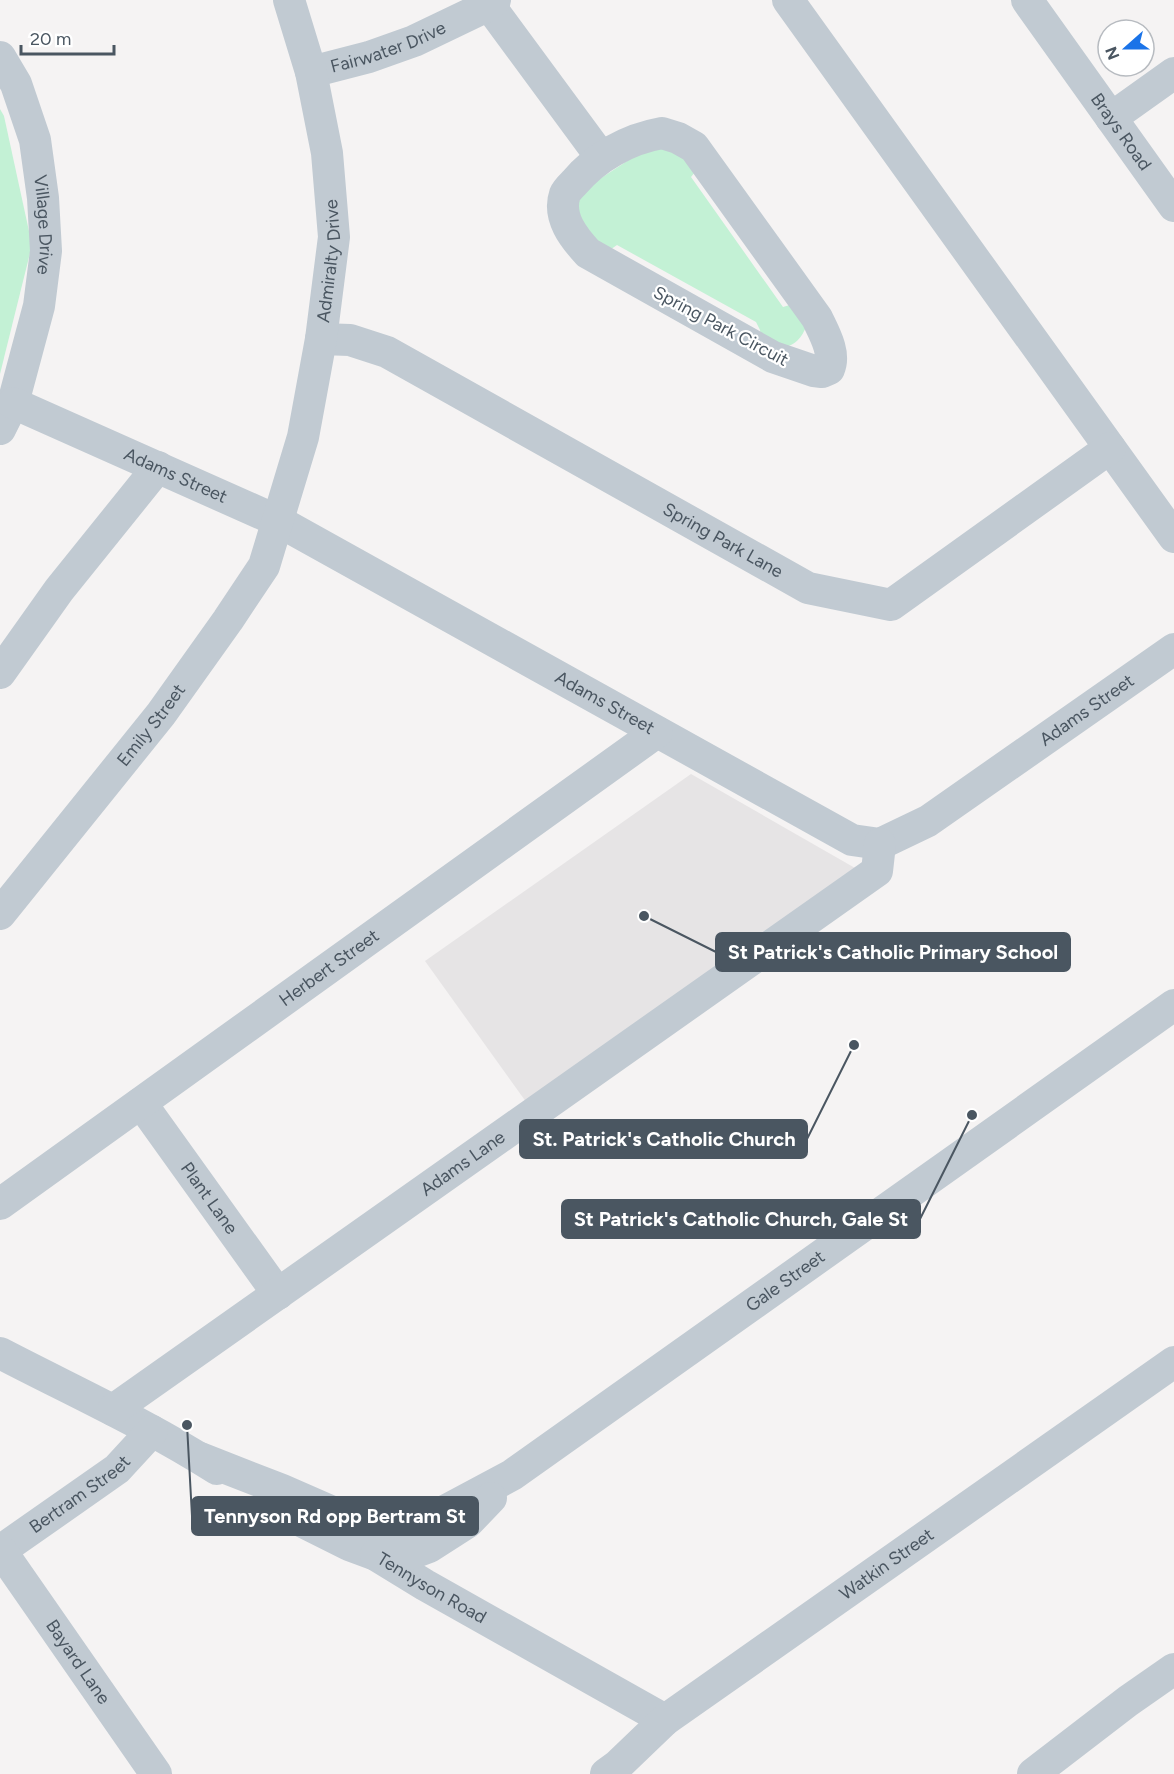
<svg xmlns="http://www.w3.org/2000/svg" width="1174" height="1774" font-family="Figtree,sans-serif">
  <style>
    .education { fill: #e6e4e5 }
    .green { fill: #c3f1d5 }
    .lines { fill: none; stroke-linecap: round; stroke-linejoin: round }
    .minor { stroke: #c1cad2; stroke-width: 32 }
    .labels { text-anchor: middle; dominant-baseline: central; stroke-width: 4.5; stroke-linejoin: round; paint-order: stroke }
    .street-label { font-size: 18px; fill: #4a5661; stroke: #fff }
    .leader { fill: none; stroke: #4a5661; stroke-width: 2 }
    .callout-dot { fill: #4a5661; stroke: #fff; stroke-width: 2 }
    .callout { fill: #4a5661; stroke: #4a5661; stroke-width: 2 }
    .callout-label { font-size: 20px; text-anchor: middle; font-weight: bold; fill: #fff }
  </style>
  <rect width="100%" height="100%" fill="#f5f3f3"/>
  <path class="education" d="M691,774L862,872L529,1106L425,961Z"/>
  <g class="green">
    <path d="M0,109L4,116L32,245L0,374Z"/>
    <path d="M662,144L699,167L691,177L783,307L793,304L806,327C800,341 794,345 780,349L761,339L760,330L756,322L617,245L607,252L582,235L577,206L582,194L592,184L647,148Z"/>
  </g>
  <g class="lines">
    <g class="minor">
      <path d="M788,0L1174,537"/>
      <path id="s1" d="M1027,0L1174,206"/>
      <path d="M489,5L601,157"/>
      <path id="s2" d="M0,57L16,84L35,140L43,198L46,251L39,306L13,403L0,429"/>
      <path id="s3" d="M311,72L369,57L414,41L489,5L495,0"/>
      <path d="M1111,118L1174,73"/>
      <path d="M662,133L678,138L694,147L817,318C824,333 836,353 829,369L822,372L814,371L773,357L588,253C574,238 557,217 565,194C566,191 571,186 574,183C596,157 628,139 662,133Z"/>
      <path id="s4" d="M321,339L350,340L387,352L808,588L891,605L1110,448"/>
      <path id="s5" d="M13,403L278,521L852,840L880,844L928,821L1174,649"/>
      <path d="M0,673L59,590L158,467"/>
      <path id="s6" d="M0,914L161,714L228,620L264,566L303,437L321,339L334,237L327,153L311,72L289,0"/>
      <path id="s7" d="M141,1103L278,1294"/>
      <path id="s8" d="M0,1204L657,732"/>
      <path d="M0,1353C73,1391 148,1425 217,1469"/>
      <path id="s9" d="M113,1410L877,871L880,844"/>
      <path id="s10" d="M200,1458L282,1490L346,1518L378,1529L395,1531L424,1522L512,1475L1174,1005"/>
      <path id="s11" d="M295,1518L349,1545L376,1555L425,1585L665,1720"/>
      <path id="s12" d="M0,1551L117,1469L152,1431"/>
      <path id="s13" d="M1,1551L156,1774"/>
      <path d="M376,1555L394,1556L413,1553L429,1547L468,1522L491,1498"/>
      <path id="s14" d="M606,1774L617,1766L665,1720L1174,1362"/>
      <path d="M1033,1774L1128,1701L1174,1669"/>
    </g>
  </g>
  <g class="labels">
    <g class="street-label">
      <text stroke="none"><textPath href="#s3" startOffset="81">Fairwater Drive</textPath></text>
      <text stroke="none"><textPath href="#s1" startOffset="162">Brays Road</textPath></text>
      <text stroke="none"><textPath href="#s2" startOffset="176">Village Drive</textPath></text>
      <text stroke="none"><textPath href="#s6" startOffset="750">Admiralty Drive</textPath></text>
      <text transform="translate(721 326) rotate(28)">Spring Park Circuit</text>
      <text stroke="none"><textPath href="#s5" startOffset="178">Adams Street</textPath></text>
      <text stroke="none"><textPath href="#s4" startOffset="453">Spring Park Lane</textPath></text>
      <text stroke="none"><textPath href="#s5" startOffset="664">Adams Street</textPath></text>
      <text stroke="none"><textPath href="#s5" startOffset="1222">Adams Street</textPath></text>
      <text stroke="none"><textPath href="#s6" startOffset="242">Emily Street</textPath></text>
      <text stroke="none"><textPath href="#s8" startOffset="405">Herbert Street</textPath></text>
      <text stroke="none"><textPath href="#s9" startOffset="428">Adams Lane</textPath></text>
      <text stroke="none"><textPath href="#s7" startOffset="117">Plant Lane</textPath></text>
      <text stroke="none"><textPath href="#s10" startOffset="674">Gale Street</textPath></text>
      <text stroke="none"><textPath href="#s12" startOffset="98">Bertram Street</textPath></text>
      <text stroke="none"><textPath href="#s14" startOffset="351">Watkin Street</textPath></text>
      <text stroke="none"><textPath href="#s11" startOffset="154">Tennyson Road</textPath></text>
      <text stroke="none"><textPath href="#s13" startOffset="135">Bayard Lane</textPath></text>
    </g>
  </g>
  <path class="leader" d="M644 916L716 952M854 1045L807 1139M972 1115L920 1219M187 1425L192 1516"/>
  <g class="callout-dot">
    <circle cx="644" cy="916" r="6"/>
    <circle cx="854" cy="1045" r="6"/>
    <circle cx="972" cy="1115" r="6"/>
    <circle cx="187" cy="1425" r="6"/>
  </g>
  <g class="callout">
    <rect x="716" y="933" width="354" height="38" rx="6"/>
    <rect x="520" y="1120" width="287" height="38" rx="6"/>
    <rect x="562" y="1200" width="358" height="38" rx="6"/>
    <rect x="192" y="1497" width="286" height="38" rx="6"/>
  </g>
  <g class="callout-label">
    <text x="893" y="959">St Patrick's Catholic Primary School</text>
    <text x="664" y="1146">St. Patrick's Catholic Church</text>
    <text x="741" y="1226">St Patrick's Catholic Church, Gale St</text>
    <text x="335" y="1523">Tennyson Rd opp Bertram St</text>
  </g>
  <g transform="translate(1126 48) rotate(249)"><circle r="28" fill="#ffffff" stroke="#b7bbc0" stroke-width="1.5"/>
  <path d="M0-4.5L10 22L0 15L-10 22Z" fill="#1a73e8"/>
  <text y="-9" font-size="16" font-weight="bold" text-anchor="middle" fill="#4a5661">N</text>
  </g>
  <path d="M21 45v9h93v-9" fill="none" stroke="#4a5661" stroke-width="3"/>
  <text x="30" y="45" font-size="18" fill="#4a5661" stroke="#ffffff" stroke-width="4.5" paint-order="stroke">20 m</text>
</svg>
